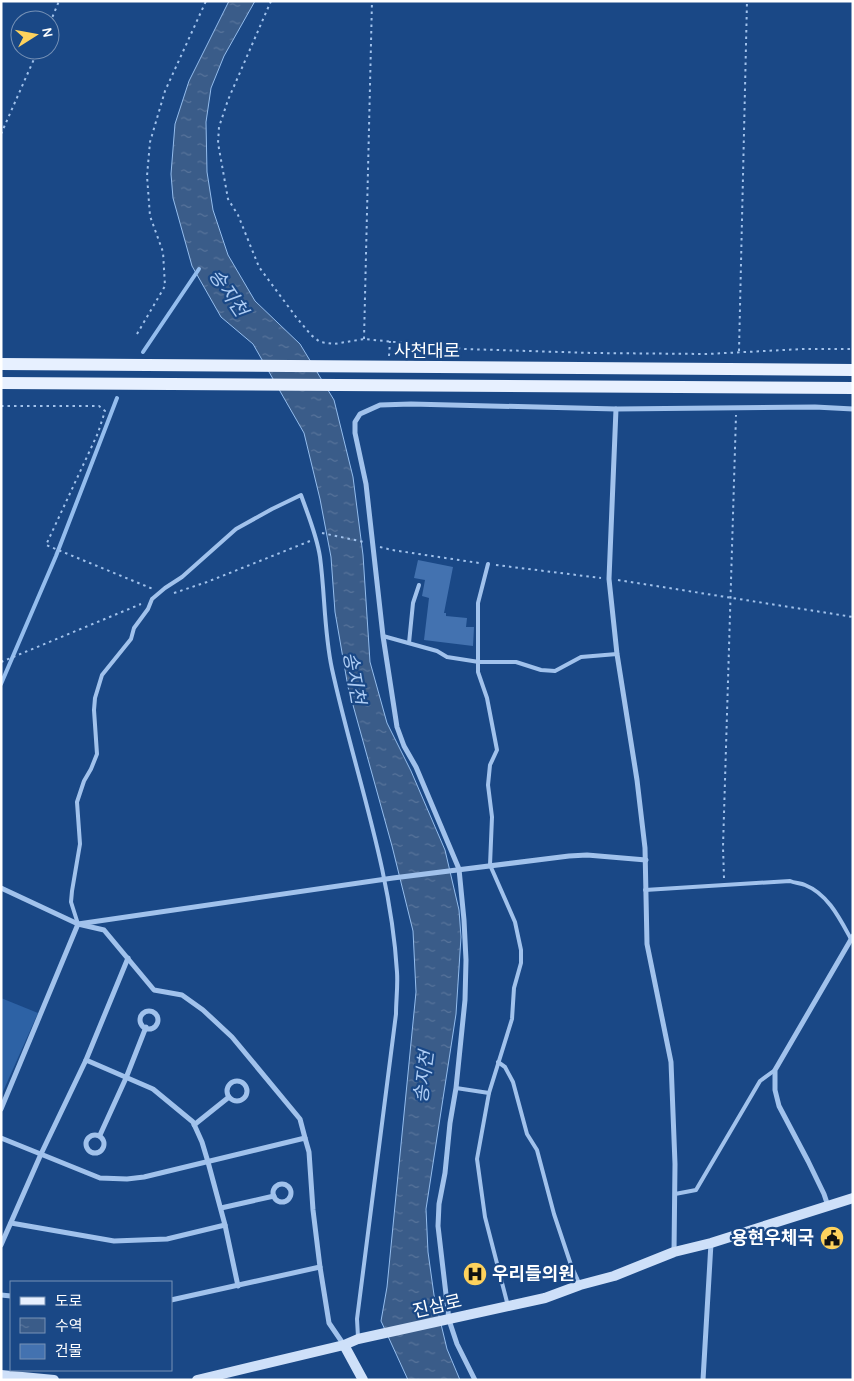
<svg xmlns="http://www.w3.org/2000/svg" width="854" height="1381" font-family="Karla,'Noto Sans KR',sans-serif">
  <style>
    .green { fill: #2d62a5 }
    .water { fill: url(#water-ripples); stroke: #94bdee }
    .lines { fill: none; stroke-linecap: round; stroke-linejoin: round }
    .stream { stroke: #94bdee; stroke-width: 4 }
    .building { fill: #4372b0 }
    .path { stroke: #a1c2ec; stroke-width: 2; stroke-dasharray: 2.5 4; stroke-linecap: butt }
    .lane { stroke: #a1c2ec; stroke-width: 4 }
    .street { stroke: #a1c2ec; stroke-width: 5 }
    .secondary { stroke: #cee0f9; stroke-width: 10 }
    .primary { stroke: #e7f0ff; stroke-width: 12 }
    .labels { text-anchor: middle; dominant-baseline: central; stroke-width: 4.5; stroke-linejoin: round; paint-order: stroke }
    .street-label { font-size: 18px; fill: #fff; stroke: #1a4886 }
    .poi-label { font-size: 18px; font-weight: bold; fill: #fff; stroke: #1a4886; text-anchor: end }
    .water-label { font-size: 19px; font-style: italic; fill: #adccf4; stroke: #1a4886 }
  </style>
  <defs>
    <pattern id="water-ripples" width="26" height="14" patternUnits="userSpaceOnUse" patternTransform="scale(1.25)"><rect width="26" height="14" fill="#3a5c89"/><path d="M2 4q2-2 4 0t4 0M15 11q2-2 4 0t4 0" fill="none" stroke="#58749b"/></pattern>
  </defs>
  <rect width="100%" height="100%" fill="#1a4886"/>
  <path class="green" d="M1,998L38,1013L1,1096Z"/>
  <path class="water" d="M229,1H255L224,56L211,88L206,122L207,172L213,210L228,255L255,301L300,344L334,400L353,477L363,555L370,662L387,723L411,771L445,850L459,910L461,937L456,1014L426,1209L428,1252L434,1295L447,1349L460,1380H408L381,1321L387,1287L416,992L413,931L392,846L348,687L335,612L331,557L320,499L304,433L253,344L221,317L192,266L173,198L171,174L175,124L189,81Z"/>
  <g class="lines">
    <g class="stream">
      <path d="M143,352L199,269"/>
      <path d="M1,684L56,556L117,398"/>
    </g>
  </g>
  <path class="building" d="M418,560L453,567L444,613H446V616L467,618L466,627H474L473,646L424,640L429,598L422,596L425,580L414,578Z"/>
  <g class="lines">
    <g class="path">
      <path d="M271,1L228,100L219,127L218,143L228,199L238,215L259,267L296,317L311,335L320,342L334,344L364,339L465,349L592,353L707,354L803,349H853"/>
      <path d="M50,23L59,1"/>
      <path d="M1,134L38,50"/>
      <path d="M137,334L165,286L163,252L150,216L147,176L150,142L165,91L206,1"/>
      <path d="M364,339L372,1"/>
      <path d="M739,351L747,1"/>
      <path d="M389,356L390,341"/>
      <path d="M1,406H99L105,411L98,433L46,545L153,589"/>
      <path d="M322,533L364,542"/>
      <path d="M380,547L392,550L479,563"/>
      <path d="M496,565L601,578"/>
      <path d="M618,580L853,617"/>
      <path d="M174,593L207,582L310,541"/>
      <path d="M1,662L141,604"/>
      <path d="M724,878L723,847L736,415"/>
    </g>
    <g class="lane">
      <path d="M488,564L478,603V672L487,698L497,750L490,765L488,785L492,817L490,865L515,922L521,950V963L514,988L512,1019L489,1093L477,1159L485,1217L508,1306"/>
      <path d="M383,636L437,651L447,657L479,662H516L541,670L555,671L581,657L617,654"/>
      <path d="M409,643L413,603L419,585"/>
      <path d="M645,890L790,881C794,883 801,883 805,885C828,894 840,919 851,939H853"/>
      <path d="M78,924L71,902L72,891L80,844L77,802L84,781L91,769L97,754L94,710L95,698L102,675L131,639L134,628L148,609L152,599L165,588L182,577L236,529L272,509L301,495C308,515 317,536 320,557C325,594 324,632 332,669C354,770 391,869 397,972C398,986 396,1000 396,1014L357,1319L358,1337"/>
      <path d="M498,1062L505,1067L513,1082L527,1134L537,1150L554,1214L571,1265L580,1285"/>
      <path d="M456,1088L489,1093"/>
      <path d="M675,1194L696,1190L760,1081L775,1070"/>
    </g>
    <g class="street">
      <path d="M616,409L609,579L617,654L637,780L645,848L647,944L671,1062L675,1164L674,1252"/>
      <path d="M1,888L78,924L393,878L569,856L587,855L646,860"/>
      <circle cx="149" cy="1020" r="9"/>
      <path d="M86,1060L128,958"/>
      <circle cx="237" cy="1091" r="10"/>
      <path d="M1,1109L78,924L104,930L154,990L182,995L203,1010L232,1037L300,1119L305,1138"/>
      <path d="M194,1125L229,1097"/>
      <circle cx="95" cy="1144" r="9"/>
      <path d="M100,1135L126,1078L146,1027"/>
      <path d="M1,1138L100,1178L127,1179L144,1177L305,1138L309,1152L313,1210L320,1267L171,1300"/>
      <circle cx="282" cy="1193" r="9"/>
      <path d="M828,1206L824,1194L808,1161L779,1106L775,1090V1070L853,936"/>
      <path d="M221,1208L274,1196"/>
      <path d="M11,1223L114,1241L167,1239L225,1225"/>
      <path d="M1,1245L41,1154L86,1060L153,1089L193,1122L202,1142L208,1162L225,1225L238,1286"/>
      <path d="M320,1267L329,1323L344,1345"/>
      <path d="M1,1295L11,1296"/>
      <path d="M475,1380L457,1344L449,1320L438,1226L439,1204L445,1173L450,1123L456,1088L465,1000L466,960L464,920L459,869L416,767L404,746L397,727L383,636L366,484L355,433V422L360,414L380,405L411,404L616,409L815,407L853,409"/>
      <path d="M703,1380L711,1243"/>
    </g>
    <g class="secondary">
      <path d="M344,1345L363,1380"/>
      <path d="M1,1375L54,1380"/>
      <path d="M197,1380L344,1345L358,1339L545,1298L580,1285L614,1276L674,1252L711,1243L853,1198"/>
    </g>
    <g class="primary">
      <path d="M1,364L853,370"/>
      <path d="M1,383L853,388"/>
    </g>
  </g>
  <defs>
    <g id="civic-disc" transform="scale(1.25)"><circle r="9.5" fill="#fed25d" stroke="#1a4886"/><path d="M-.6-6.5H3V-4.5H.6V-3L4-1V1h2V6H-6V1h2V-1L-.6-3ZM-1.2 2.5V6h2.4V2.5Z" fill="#111"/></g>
    <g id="hospital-disc" transform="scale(1.25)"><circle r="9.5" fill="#fed25d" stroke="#1a4886"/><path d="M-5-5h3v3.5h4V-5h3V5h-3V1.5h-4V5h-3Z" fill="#111"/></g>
  </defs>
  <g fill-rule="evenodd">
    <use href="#civic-disc" x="832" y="1238"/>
    <use href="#hospital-disc" x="475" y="1274"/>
  </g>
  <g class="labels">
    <g class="street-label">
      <text x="427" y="351">사천대로</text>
      <text transform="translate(437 1306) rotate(-13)">진삼로</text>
    </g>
    <g class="poi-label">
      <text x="814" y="1238">용현우체국</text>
      <text x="492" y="1274" text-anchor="start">우리들의원</text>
    </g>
    <g class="water-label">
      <text transform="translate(228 293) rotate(56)">송지천</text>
      <text transform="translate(354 678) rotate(80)">송지천</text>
      <text transform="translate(424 1077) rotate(-83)">송지천</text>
    </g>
  </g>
  <rect width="854" height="1381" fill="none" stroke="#ffffff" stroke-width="5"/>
  <rect x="10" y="1281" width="162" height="90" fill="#1a4886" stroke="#7691b6"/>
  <rect x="20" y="1297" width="25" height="8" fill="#e7f0ff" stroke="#7691b6"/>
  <text x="55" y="1306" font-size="15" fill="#ffffff">도로</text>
  <rect x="20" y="1318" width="25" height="15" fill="url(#water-ripples)" stroke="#7691b6"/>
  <text x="55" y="1331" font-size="15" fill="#ffffff">수역</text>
  <rect x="20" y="1344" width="25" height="15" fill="#4372b0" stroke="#7691b6"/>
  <text x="55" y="1356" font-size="15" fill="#ffffff">건물</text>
  <g transform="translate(35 35) rotate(79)"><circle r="24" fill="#1a4886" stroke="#7691b6"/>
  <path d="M0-4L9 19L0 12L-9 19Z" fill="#fed25d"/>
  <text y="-8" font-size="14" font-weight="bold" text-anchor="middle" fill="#ffffff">N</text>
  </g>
</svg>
